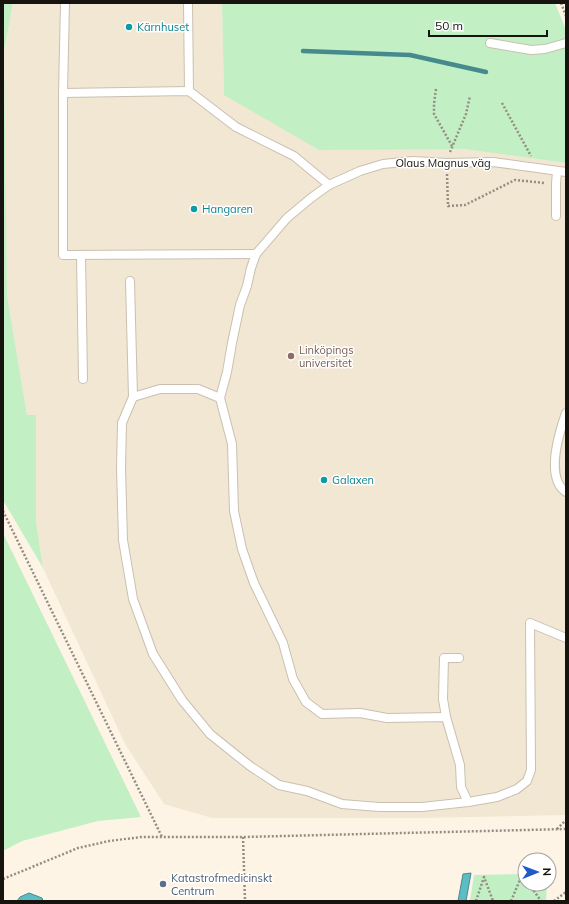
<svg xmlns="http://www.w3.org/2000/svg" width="569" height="904" font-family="Mulish,sans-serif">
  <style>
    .education { fill: #f1e7d2 }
    .green { fill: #c2efc4 }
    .water { fill: #5cbdc4; stroke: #478a8e }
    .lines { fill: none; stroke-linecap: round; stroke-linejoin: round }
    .stream { stroke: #478a8e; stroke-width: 4.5 }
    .service-casing { stroke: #cac0b2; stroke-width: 10 }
    .path { stroke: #948d83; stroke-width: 2.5; stroke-dasharray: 2 2; stroke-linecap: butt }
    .service { stroke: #fff; stroke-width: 8 }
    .culture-dot { fill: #0f9aa8; stroke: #fff; stroke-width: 1.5 }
    .education-dot { fill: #8d6e63; stroke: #fff; stroke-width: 1.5 }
    .service-dot { fill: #5c6f8a; stroke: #fff; stroke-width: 1.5 }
    .labels { text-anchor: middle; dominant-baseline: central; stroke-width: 3; stroke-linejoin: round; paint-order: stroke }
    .culture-label { font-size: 11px; fill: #0d838f; stroke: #fff; text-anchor: start }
    .street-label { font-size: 11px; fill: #17140f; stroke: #fff }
    .education-label { font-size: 11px; fill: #785e54; stroke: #fff; text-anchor: start }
    .service-label { font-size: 11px; fill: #4e5e75; stroke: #fff; text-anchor: start }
  </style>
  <rect width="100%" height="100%" fill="#fef4e5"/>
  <path class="education" d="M13,3H222L224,95L464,149L566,163V815L420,818H212L164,804L125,744L43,568L36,522V416L27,415L7,297L4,51Z"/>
  <g class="green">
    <path d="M3,3H13L4,51L7,296L27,415H36V522L43,568L3,500Z"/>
    <path d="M222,3H555L566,30V163L464,149L319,150L224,95Z"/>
    <path d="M3,533L141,817L98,821L22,841L3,851Z"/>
    <path d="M525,874V884H547L546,901H470L474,875Z"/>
  </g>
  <g class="water">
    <path d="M471,873L466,901H458L463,874Z"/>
    <path d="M29,893L42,898L43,901H17L20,897Z"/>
  </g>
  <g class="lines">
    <path class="stream" d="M303,51L410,55L486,72"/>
    <g class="service-casing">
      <g id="service">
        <path d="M188,3L189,91"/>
        <path d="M490,43L531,50L545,49L566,43"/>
        <path d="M63,93L65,3"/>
        <path d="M556,216V184L557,171"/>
        <path d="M256,254L63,255V93L189,91L236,127L294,156L329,185"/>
        <path d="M81,255L83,379"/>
        <path d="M130,281L133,397"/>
        <path d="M220,398L198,389H160L133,397L122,423L121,468L123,540L133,599L153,654L182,700L210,734L250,766L279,785L307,791L342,804L379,807H422L468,802L497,797L517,789L527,781L531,770L530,623L566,638"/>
        <path d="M566,413C559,433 545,478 566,492"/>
        <path d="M446,717L443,699L444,658H459"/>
        <path d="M468,802L461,787L460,765L446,717L387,718L360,713L322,714L306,702L293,679L283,643L254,583L242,549L234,511L232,444L220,398L227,372L232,343L240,305L247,286L251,268L256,254L287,218L311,198L329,185L360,171L383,164L413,161L447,163L493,162L566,172"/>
      </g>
    </g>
    <g class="path">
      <path d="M561,3L566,16"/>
      <path d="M436,89L434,104V114L452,146"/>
      <path d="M502,103L531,156"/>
      <path d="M450,152L466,114L470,96"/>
      <path d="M447,174L448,206L465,205L515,180L545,183"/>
      <path d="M3,511L162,837"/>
      <path d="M557,829L566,820"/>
      <path d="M243,837L245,901"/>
      <path d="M3,879L78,848L109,841L141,837H243L566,829"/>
      <path d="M529,884L541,901"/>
      <path d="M476,901L484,877L493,901"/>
      <path d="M511,901L522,875L525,879"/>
      <path d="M554,901L566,892"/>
    </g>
    <use href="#service" class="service"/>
  </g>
  <g class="culture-dot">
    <circle cx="129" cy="27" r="4"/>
    <circle cx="194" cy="209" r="4"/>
    <circle cx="324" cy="480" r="4"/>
  </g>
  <circle class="education-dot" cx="291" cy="356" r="4"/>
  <circle class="service-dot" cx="163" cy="884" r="4"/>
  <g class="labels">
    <g class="culture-label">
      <text x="137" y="27">Kärnhuset</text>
      <text x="202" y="209">Hangaren</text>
      <text x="332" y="480">Galaxen</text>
    </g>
    <g class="street-label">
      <text x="443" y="163">Olaus Magnus väg</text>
    </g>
    <g class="education-label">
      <text x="299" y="350">Linköpings<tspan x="299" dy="13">universitet</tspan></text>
    </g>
    <g class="service-label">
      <text x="171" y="878">Katastrofmedicinskt<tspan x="171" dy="13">Centrum</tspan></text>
    </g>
  </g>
  <rect width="569" height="904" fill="none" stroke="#17140f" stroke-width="8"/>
  <g transform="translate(537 872) rotate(89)"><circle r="19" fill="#ffffff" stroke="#a2a19f"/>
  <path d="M0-3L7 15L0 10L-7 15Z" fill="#1f5ac6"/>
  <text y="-6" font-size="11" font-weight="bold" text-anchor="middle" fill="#17140f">N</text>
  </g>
  <path d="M429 30v6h118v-6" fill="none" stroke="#17140f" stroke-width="2"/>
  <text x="435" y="30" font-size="12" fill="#17140f" stroke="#ffffff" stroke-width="3" paint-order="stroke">50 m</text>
</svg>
